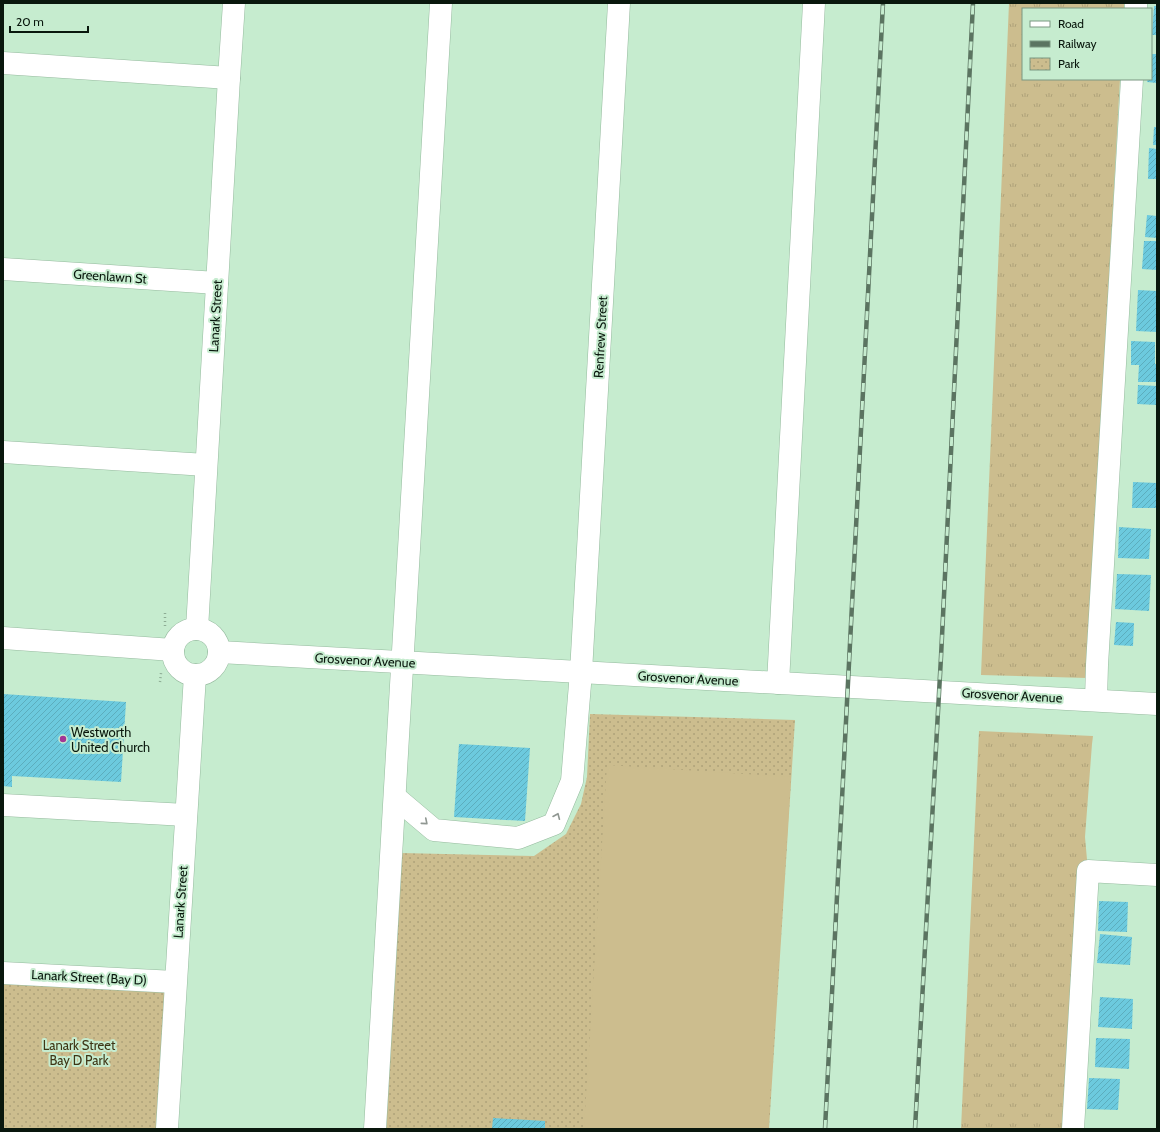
<svg xmlns="http://www.w3.org/2000/svg" width="1160" height="1132" font-family="Cabin,sans-serif">
  <style>
    .grass { fill: url(#grass-tufts) }
    .park { fill: url(#park-dots) }
    .garden { fill: #ccbd8e }
    .building { fill: url(#building-hatch) }
    .lines { fill: none; stroke-linecap: round; stroke-linejoin: round }
    .minor-casing { stroke: #95ba9e; stroke-width: 23 }
    .path { stroke: #8dac94; stroke-width: 2.5; stroke-dasharray: 1 3; stroke-linecap: butt }
    .minor { stroke: #fff; stroke-width: 22 }
    .rail-casing { stroke: #5b7461; stroke-width: 4.5 }
    .rail { stroke: #c6eccf; stroke-width: 3; stroke-dasharray: 9; stroke-linecap: butt }
    .oneway { stroke: #909792 }
    .poi-dot { fill: #a23696; stroke: #c6eccf; stroke-width: 1.5 }
    .labels { text-anchor: middle; dominant-baseline: central; stroke-width: 4; stroke-linejoin: round; paint-order: stroke }
    .street-label { font-size: 13px; fill: #09170d; stroke: #c6eccf }
    .poi-label { font-size: 13px; fill: #09170d; stroke: #c6eccf; text-anchor: start }
    .park-label { font-size: 13px; fill: #3e3515; stroke: #c6eccf }
  </style>
  <defs>
    <pattern id="grass-tufts" width="24" height="20" patternUnits="userSpaceOnUse"><rect width="24" height="20" fill="#ccbd8e"/><path d="M3 7l-1-3M5 7V3M7 7l1-3M15 17l-1-3M17 17v-4M19 17l1-3" fill="none" stroke="#aea279"/></pattern>
    <pattern id="park-dots" width="8" height="8" patternUnits="userSpaceOnUse"><rect width="8" height="8" fill="#ccbd8e"/><path d="M2 2h.1M6 6h.1" fill="none" stroke="#aea279" stroke-width="1.8" stroke-linecap="round"/></pattern>
    <pattern id="building-hatch" width="6" height="6" patternUnits="userSpaceOnUse"><rect width="6" height="6" fill="#6ccade"/><path d="M-1 1l2-2M0 6l6-6M5 7l2-2" fill="none" stroke="#5cadbd"/></pattern>
  </defs>
  <rect width="100%" height="100%" fill="#c6eccf"/>
  <g class="grass">
    <path d="M1009,3H1124V9H1023V79H1120L1087,678L981,675Z"/>
    <path d="M979,731L1093,736L1092,744L1085,837L1088,871L1073,1129H961Z"/>
  </g>
  <g class="park">
    <path d="M590,714L795,720L769,1129H384L401,853L534,856L566,834L581,804L587,777Z"/>
    <path d="M3,973L175,982L167,1129H3Z"/>
  </g>
  <path class="garden" d="M607,765L791,777L768,1129H584Z"/>
  <g class="building">
    <path d="M1154,6H1157V35H1152Z"/>
    <path d="M1151,54H1157V83L1147,82L1148,79H1151Z"/>
    <path d="M1154,127H1157V145H1153Z"/>
    <path d="M1149,148L1157,149V179H1148Z"/>
    <path d="M1147,215L1157,216V238L1145,237Z"/>
    <path d="M1144,241H1157V270L1142,269Z"/>
    <path d="M1138,290L1157,291V332L1136,331Z"/>
    <path d="M1131,341L1155,342V364H1157V382H1138L1139,365H1131Z"/>
    <path d="M1138,385L1157,386V405L1137,404Z"/>
    <path d="M1133,482L1157,483V508H1132Z"/>
    <path d="M1119,527L1151,529L1149,559L1118,558Z"/>
    <path d="M1117,574L1151,575L1149,611L1115,609Z"/>
    <path d="M1116,622L1134,623L1133,646L1114,645Z"/>
    <path d="M3,694L126,702L121,782L12,776V787L3,786Z"/>
    <path d="M459,744L530,748L525,821L454,817Z"/>
    <path d="M1099,901L1128,902L1127,932L1098,931Z"/>
    <path d="M1100,934L1132,937L1130,965L1097,963Z"/>
    <path d="M1100,997L1133,999L1132,1029L1098,1027Z"/>
    <path d="M1096,1038L1130,1039L1129,1069L1095,1067Z"/>
    <path d="M1089,1078L1120,1079L1118,1110L1087,1109Z"/>
    <path d="M493,1118L545,1121V1129H492Z"/>
  </g>
  <g class="lines">
    <g class="minor-casing">
      <g id="minor">
        <path d="M1136,9V3"/>
        <path d="M3,63L229,78"/>
        <path d="M3,269L217,283"/>
        <path d="M3,452L206,465"/>
        <circle cx="196" cy="652" r="23"/>
        <path d="M197,629L229,78L234,3"/>
        <path d="M3,638L173,650"/>
        <path d="M219,652L1157,704"/>
        <path d="M778,683L814,3"/>
        <path d="M1096,700L1097,665L1132,79"/>
        <path d="M395,797L434,830L518,838L554,824L572,781L581,672L619,3"/>
        <path d="M3,805L186,815"/>
        <path d="M3,973L175,982"/>
        <path d="M167,1129L195,675"/>
        <path d="M375,1129L441,3"/>
        <path d="M1073,1129L1088,871L1157,875"/>
      </g>
    </g>
    <g class="path">
      <path d="M165,626V612"/>
      <path d="M160,682L161,673"/>
    </g>
    <use href="#minor" class="minor"/>
    <g class="rail-casing">
      <g id="rail">
        <path d="M825,1129L883,3"/>
        <path d="M915,1129L941,657L973,3"/>
      </g>
    </g>
    <use href="#rail" class="rail"/>
  </g>
  <defs><path id="oneway-chevron" d="M-2-3.5L2.5 0L-2 3.5" fill="none" stroke-width="1.6" stroke-linecap="round" stroke-linejoin="round"/></defs>
  <g class="oneway">
    <use href="#oneway-chevron" transform="translate(557 816) rotate(-67)"/>
    <use href="#oneway-chevron" transform="translate(425 822) rotate(40)"/>
  </g>
  <circle class="poi-dot" cx="63" cy="739" r="4"/>
  <g class="labels">
    <g class="street-label">
      <text transform="translate(110 276) rotate(4)">Greenlawn St</text>
      <text transform="translate(215 316) rotate(-87)">Lanark Street</text>
      <text transform="translate(600 337) rotate(-87)">Renfrew Street</text>
      <text transform="translate(365 660) rotate(3)">Grosvenor Avenue</text>
      <text transform="translate(688 678) rotate(3)">Grosvenor Avenue</text>
      <text transform="translate(1012 695) rotate(3)">Grosvenor Avenue</text>
      <text transform="translate(180 902) rotate(-86)">Lanark Street</text>
      <text transform="translate(89 977) rotate(3)">Lanark Street (Bay D)</text>
    </g>
    <g class="poi-label">
      <text x="71" y="732">Westworth<tspan x="71" dy="15">United Church</tspan></text>
    </g>
    <g class="park-label">
      <text x="79" y="1045">Lanark Street<tspan x="79" dy="15">Bay D Park</tspan></text>
    </g>
  </g>
  <rect width="1160" height="1132" fill="none" stroke="#09170d" stroke-width="8"/>
  <rect x="1022" y="8" width="130" height="72" fill="#c6eccf" stroke="#7a9781"/>
  <rect x="1030" y="21" width="20" height="6" fill="#ffffff" stroke="#7a9781"/>
  <text x="1058" y="28" font-size="12" fill="#09170d">Road</text>
  <rect x="1030" y="41" width="20" height="6" fill="#5b7461" stroke="#7a9781"/>
  <text x="1058" y="48" font-size="12" fill="#09170d">Railway</text>
  <rect x="1030" y="58" width="20" height="12" fill="url(#park-dots)" stroke="#7a9781"/>
  <text x="1058" y="68" font-size="12" fill="#09170d">Park</text>
  <path d="M10 26v6h78v-6" fill="none" stroke="#09170d" stroke-width="2"/>
  <text x="16" y="26" font-size="12" fill="#09170d" stroke="#c6eccf" stroke-width="3" paint-order="stroke">20 m</text>
</svg>
